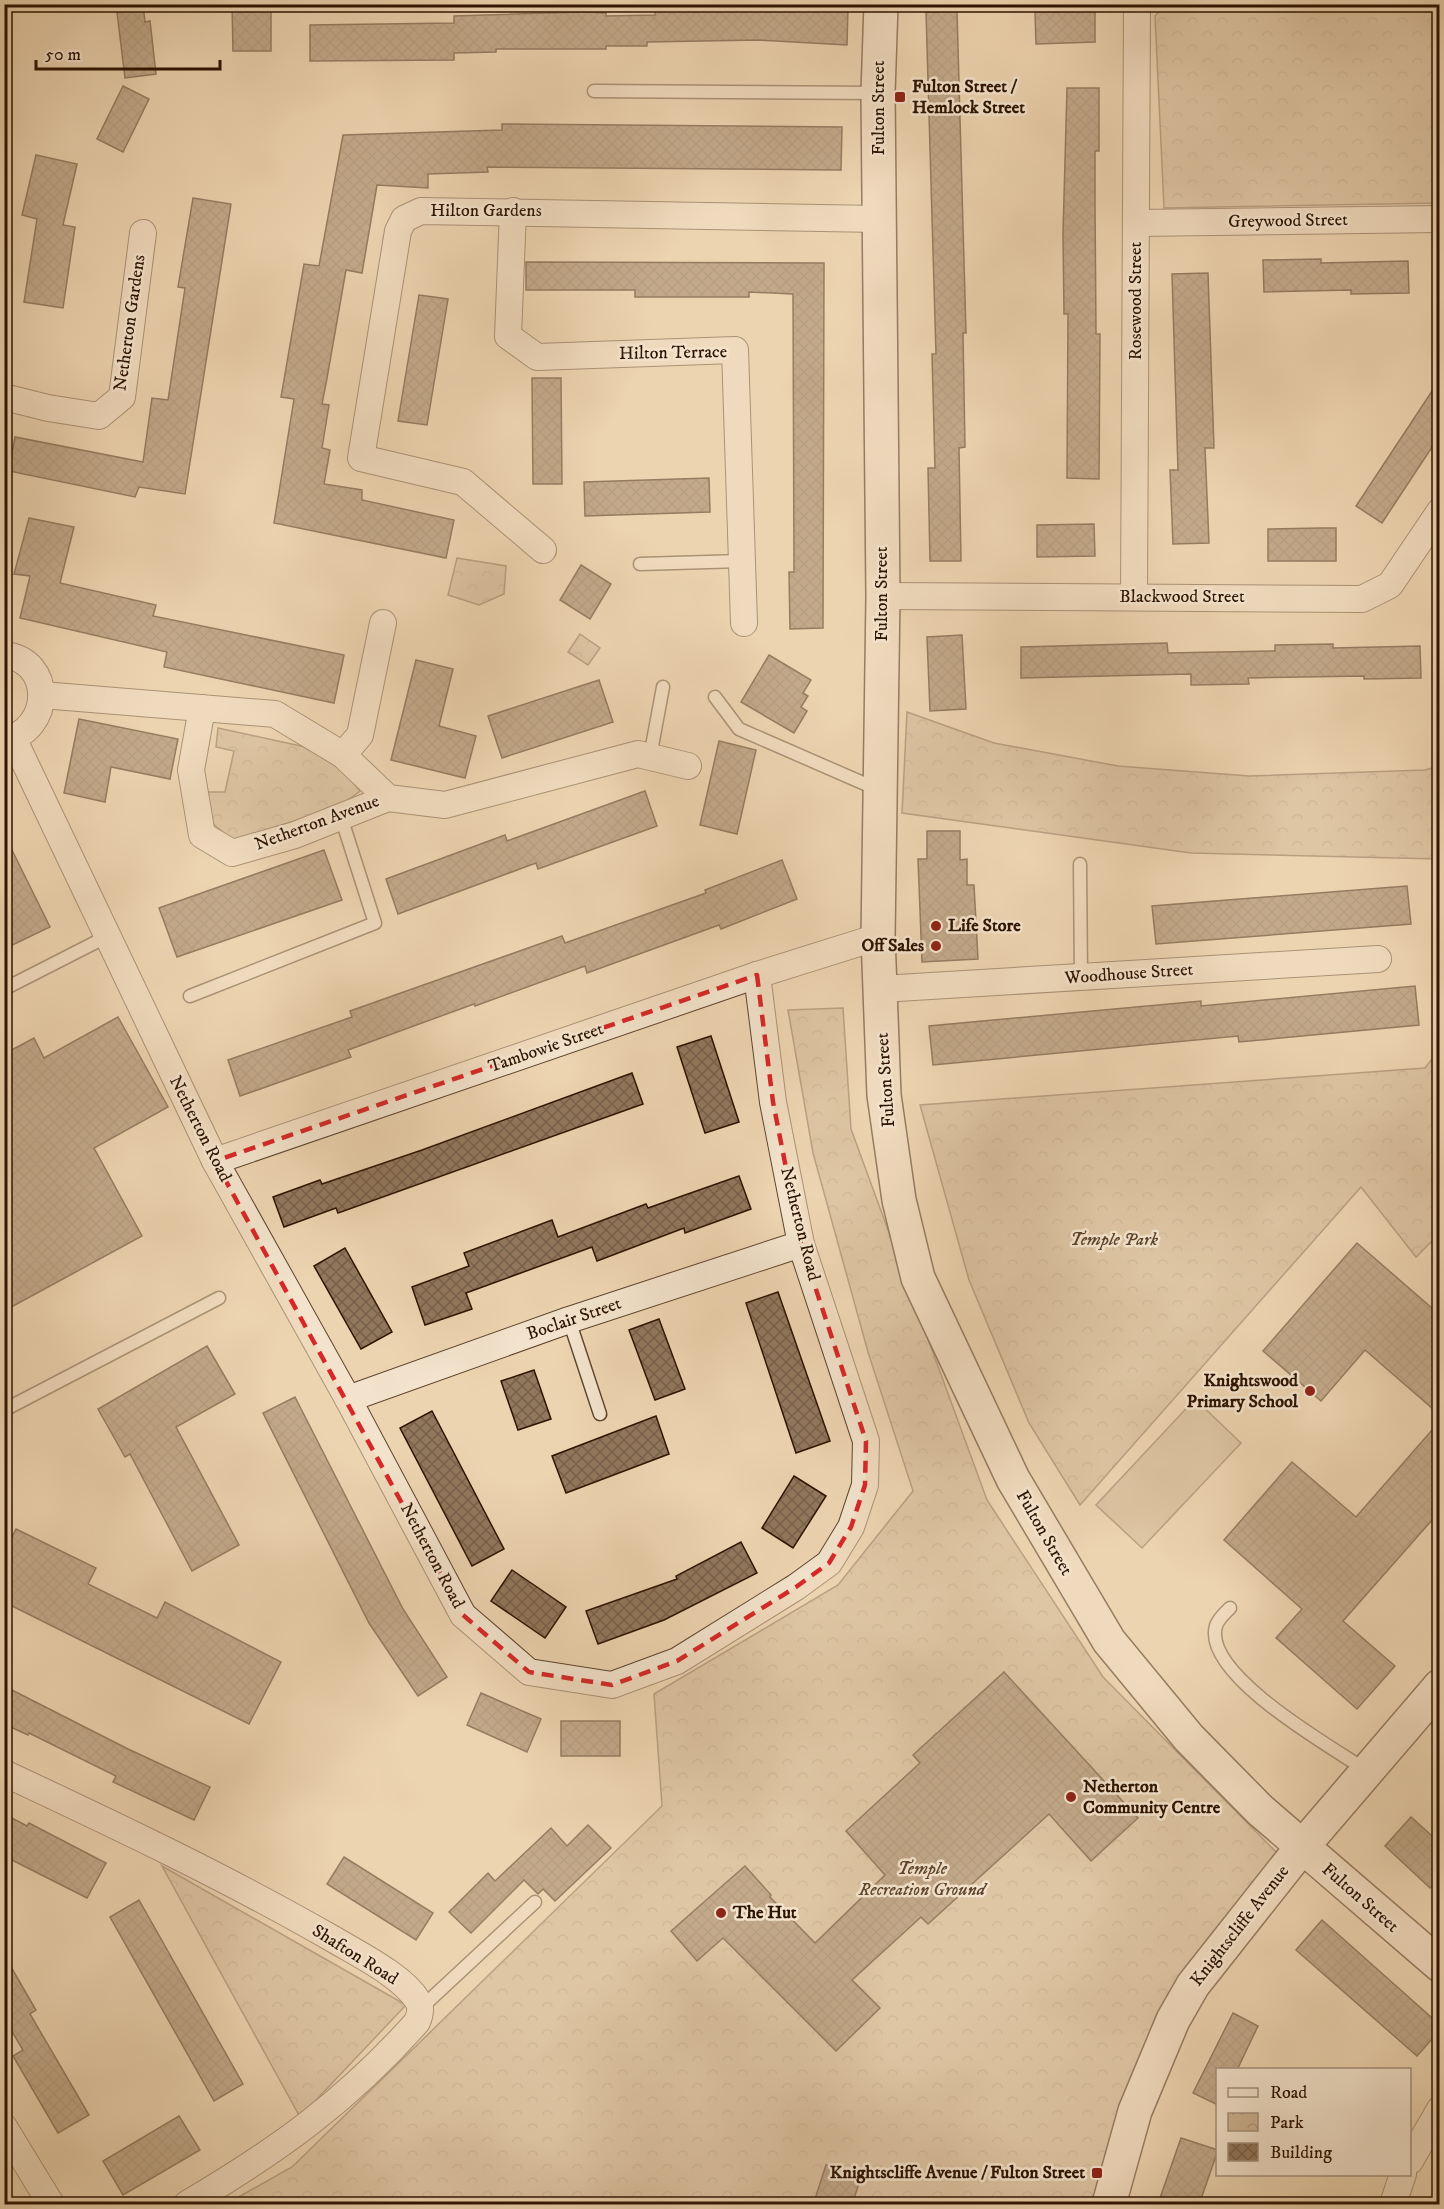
<svg xmlns="http://www.w3.org/2000/svg" width="1444" height="2209" font-family="'IM FELL DW Pica',serif">
  <style>
    .grass { fill: #ccb392; stroke: #7c634a; stroke-width: 1.5 }
    .park { fill: url(#park-crowns); stroke: #7c634a; stroke-width: 1.5 }
    .building { fill: url(#building-cross-hatch); stroke: #2d1301; stroke-width: 1.5 }
    .lines { fill: none; stroke-linecap: round; stroke-linejoin: round }
    .lane-casing { stroke: #5d432d; stroke-width: 15 }
    .street-casing { stroke: #5d432d; stroke-width: 28 }
    .secondary-casing { stroke: #2d1301; stroke-width: 36 }
    .lane { stroke: #f3e3cc; stroke-width: 12 }
    .street { stroke: #f3e3cc; stroke-width: 26 }
    .secondary { stroke: #f3e3cc; stroke-width: 33 }
    .marked { fill: none; stroke: #d62828; stroke-width: 4.5; stroke-dasharray: 12 8; stroke-linejoin: round }
    .poi-dot { fill: #8f2418; stroke: #f3e3cc; stroke-width: 2 }
    .labels { text-anchor: middle; dominant-baseline: central; stroke-width: 5; stroke-linejoin: round; paint-order: stroke }
    .poi-label { font-size: 18px; font-weight: bold; fill: #2d1301; stroke: #f3e3cc; text-anchor: start }
    .street-label { font-size: 18px; fill: #2d1301; stroke: #f3e3cc }
    .park-label { font-size: 18px; font-style: italic; fill: #5d432c; stroke: #f3e3cc }
  </style>
  <defs>
    <pattern id="park-crowns" width="20" height="18" patternUnits="userSpaceOnUse" patternTransform="scale(1.5)"><rect width="20" height="18" fill="#ccb392"/><path d="M2 6a3 3 0 1 1 6 0M12 15a3 3 0 1 1 6 0" fill="none" stroke="#b0997c"/></pattern>
    <pattern id="building-cross-hatch" width="8" height="8" patternUnits="userSpaceOnUse" patternTransform="scale(1.5)"><rect width="8" height="8" fill="#91775c"/><path d="M0 0l8 8M0 8l8-8" fill="none" stroke="#77604a"/></pattern>
  </defs>
  <rect width="100%" height="100%" fill="#edd4b0"/>
  <filter id="stains"><feTurbulence type="fractalNoise" baseFrequency=".00333" numOctaves="4"/><feColorMatrix values="0 0 0 0 .2 0 0 0 0 .09 0 0 0 0 .02 0 0 0 .5 -.17"/></filter>
  <radialGradient id="worn" r=".72"><stop offset=".6" stop-color="#630" stop-opacity="0"/><stop offset="1" stop-color="#630" stop-opacity=".3"/></radialGradient>
  <path class="grass" d="M1195,1399L1241,1443L1142,1548L1096,1505Z"/>
  <g class="park">
    <path d="M1166,4L1439,5V203L1164,208L1155,16Z"/>
    <path d="M457,558L506,566L504,594L479,605L448,595Z"/>
    <path d="M580,634L600,648L588,665L568,652Z"/>
    <path d="M907,712L994,743L1118,766L1249,776L1425,770L1439,766V859L1191,853L902,813Z"/>
    <path d="M218,728L328,752L360,791L340,806L233,841L210,821L208,792H225L234,751L216,747Z"/>
    <path d="M843,1008L851,1129L987,1500L1103,1677L1277,1853L1094,2204H226L292,2167L662,1806L654,1694L838,1585L913,1491L868,1352L813,1153L788,1010Z"/>
    <path d="M1439,1050V1234L1416,1257L1361,1187L1080,1505L1029,1423L969,1280L920,1105L1425,1068Z"/>
    <path d="M162,1866L406,2005L300,2117Z"/>
  </g>
  <g class="building">
    <path d="M116,4H143L145,22L150,21L156,74L125,78Z"/>
    <path d="M232,4H263V9H271V51H233Z"/>
    <path d="M793,4L848,8L847,45L758,40L647,42V46H606V49H496V52L454,53V60L310,61V25L454,23V16L582,12L606,13V16L655,15V5Z"/>
    <path d="M957,11L966,333H963L965,447L959,448L961,561H930L928,468H935L932,354H936L926,12Z"/>
    <path d="M1095,11V42L1036,44L1035,12Z"/>
    <path d="M123,86L149,99L123,152L97,139Z"/>
    <path d="M1067,88H1099V151H1095V203L1096,334H1100L1099,479L1067,478L1068,314H1064L1063,234Z"/>
    <path d="M502,124L842,127L841,170L487,167L488,172L428,174V188L377,185L362,273L346,270L327,378L322,404L329,405L322,448L330,450L324,484L362,490V500L454,520L446,558L274,523L294,399L281,397L304,264L319,266L343,135L502,130Z"/>
    <path d="M36,155L77,164L63,225L75,227L63,308L24,302L37,219L22,215Z"/>
    <path d="M193,198L231,204L185,494L139,487L135,497L9,471L15,437L143,462L152,398L168,400L185,288L178,287Z"/>
    <path d="M1321,259V263L1408,261L1409,293L1351,294V290L1264,292L1263,260Z"/>
    <path d="M526,262L824,263L823,628L790,629L789,572H794L793,294L749,292V297H635V290H526Z"/>
    <path d="M1208,273L1214,448H1205L1209,543L1173,544L1170,470H1178L1172,274Z"/>
    <path d="M419,295L448,299L427,425L398,421Z"/>
    <path d="M532,378H561L562,484H533Z"/>
    <path d="M1440,379V435L1382,523L1356,506Z"/>
    <path d="M709,478L710,512L585,516L584,482Z"/>
    <path d="M29,518L74,527L60,583L156,605L153,616L344,655L334,703L164,667L167,652L20,618L30,576L14,574Z"/>
    <path d="M1094,524L1095,556L1037,557V525Z"/>
    <path d="M1320,528H1336V561H1268V529Z"/>
    <path d="M581,565L611,584L590,619L560,600Z"/>
    <path d="M962,635L966,709L930,711L927,637Z"/>
    <path d="M1167,643L1168,653L1275,651V645L1333,644V648L1420,646L1421,678L1364,679V676L1248,678L1249,684L1191,685V674L1021,678V647Z"/>
    <path d="M769,655L811,680L803,693L808,696L801,707L807,711L794,733L741,702Z"/>
    <path d="M416,660L453,669L439,726L476,736L465,778L391,760Z"/>
    <path d="M599,680L613,722L502,758L488,716Z"/>
    <path d="M79,719L178,739L170,779L111,767L105,802L64,793Z"/>
    <path d="M719,741L756,750L737,834L700,825Z"/>
    <path d="M645,791L657,826L538,869L536,863L398,914L386,879L505,835L507,841Z"/>
    <path d="M927,831H960V860L967,859V885H974L978,959L922,962L918,859H927Z"/>
    <path d="M4,834L50,927L4,949Z"/>
    <path d="M324,850L342,900L177,957L159,908Z"/>
    <path d="M782,860L797,899L721,929L719,925L587,973L585,966L475,1006L474,1004L348,1050L351,1057L240,1096L228,1060L352,1017L350,1011L562,936L565,943L706,893L705,890Z"/>
    <path d="M1407,886L1411,924L1156,944L1152,906Z"/>
    <path d="M1415,986L1419,1025L1239,1042L1238,1036L933,1065L929,1026L1201,1001V1006Z"/>
    <path d="M118,1017L168,1107L94,1148L142,1236L4,1311V1054L34,1038L44,1058Z"/>
    <path d="M711,1036L739,1122L705,1133L677,1047Z"/>
    <path d="M632,1073L643,1104L338,1213L336,1208L284,1227L273,1197L320,1180L322,1184L422,1150Z"/>
    <path d="M739,1176L751,1209L685,1233L684,1228L597,1261L592,1247L466,1293L472,1309L425,1325L412,1287L469,1266L464,1253L552,1220L558,1237L646,1204L648,1208Z"/>
    <path d="M1357,1243L1440,1315V1415L1365,1350L1321,1401L1263,1351Z"/>
    <path d="M345,1248L392,1332L361,1349L314,1266Z"/>
    <path d="M778,1292L830,1441L796,1453L746,1303Z"/>
    <path d="M659,1319L685,1389L655,1400L629,1330Z"/>
    <path d="M207,1346L235,1394L176,1427L239,1545L192,1571L130,1454L125,1457L98,1409Z"/>
    <path d="M534,1370L551,1419L518,1430L501,1381Z"/>
    <path d="M295,1397L403,1609L447,1677L418,1696L369,1623L263,1413Z"/>
    <path d="M432,1411L504,1549L472,1566L400,1428Z"/>
    <path d="M656,1416L669,1454L566,1493L552,1456Z"/>
    <path d="M1440,1421V1511L1343,1621L1395,1666L1357,1709L1276,1638L1302,1609L1224,1540L1292,1462L1356,1517Z"/>
    <path d="M794,1476L826,1496L793,1548L762,1528Z"/>
    <path d="M16,1529L96,1568L88,1584L157,1618L165,1602L281,1662L249,1724L4,1602V1553Z"/>
    <path d="M741,1542L757,1573L664,1620L598,1644L586,1611L677,1579L676,1576Z"/>
    <path d="M512,1570L566,1607L545,1638L491,1601Z"/>
    <path d="M1004,1672L1138,1818L1091,1861L1049,1814L928,1924L921,1917L852,1980L880,2008L836,2051L723,1938L697,1961L671,1931L745,1866L771,1895L770,1897L815,1943L885,1875L846,1831L920,1763L913,1755Z"/>
    <path d="M4,1686L128,1749L210,1787L194,1820L113,1782L116,1776L29,1733L28,1735L4,1724Z"/>
    <path d="M481,1693L541,1719L527,1752L467,1725Z"/>
    <rect x="561" y="1721" width="59" height="35"/>
    <path d="M4,1814L27,1826L29,1823L106,1863L87,1898L4,1856Z"/>
    <path d="M1411,1817L1440,1843V1878L1430,1888L1385,1846Z"/>
    <path d="M588,1825L611,1848L555,1901L543,1889L538,1894L524,1880L471,1933L449,1912L488,1873L495,1881L551,1828L567,1846Z"/>
    <path d="M344,1857L433,1913L416,1940L327,1884Z"/>
    <path d="M139,1900L243,2084L214,2101L110,1917Z"/>
    <path d="M1322,1920L1440,2025V2030L1417,2056L1296,1950Z"/>
    <path d="M4,1955L36,2010L30,2014L89,2115L58,2133L13,2056L23,2050L4,2018Z"/>
    <path d="M1233,2013L1258,2026L1237,2070H1218V2105L1193,2093Z"/>
    <path d="M179,2116L200,2150L123,2195L103,2161Z"/>
    <path d="M1181,2138L1218,2150L1199,2205H1179L1160,2198Z"/>
    <path d="M826,2165L861,2177L852,2205H813Z"/>
  </g>
  <g class="lines">
    <g class="lane-casing">
      <g id="lane">
        <path d="M594,91L878,93"/>
        <path d="M640,564L742,561"/>
        <path d="M715,697L739,729L879,790"/>
        <path d="M650,757L663,687"/>
        <path d="M1080,864L1081,978"/>
        <path d="M4,989L106,937"/>
        <path d="M190,996L375,923L341,817"/>
        <path d="M569,1320L600,1414"/>
        <path d="M4,1410L219,1298"/>
        <path d="M1230,1608C1225,1613 1218,1619 1216,1626C1202,1674 1331,1747 1366,1770"/>
        <path d="M420,2009L535,1902"/>
      </g>
    </g>
    <g class="street-casing">
      <g id="street">
        <path d="M513,211L508,336L537,357L735,350L744,623"/>
        <path d="M1136,223L1440,219"/>
        <path d="M4,397L48,408L99,416L122,397L143,233"/>
        <path d="M543,550L463,482L361,458L398,231L404,219L421,211L879,219"/>
        <path d="M883,596L1362,599L1390,585L1440,511"/>
        <path d="M1134,597L1137,4"/>
        <path d="M4,655C54,660 53,730 4,740"/>
        <path d="M42,695L275,714L343,755L388,798L445,805L638,754L688,766"/>
        <path d="M202,708L191,770L202,835L232,853L295,835L388,798"/>
        <path d="M13,738L215,1161L348,1399L463,1615L529,1672L612,1685L677,1661L796,1587L829,1563L851,1527L865,1485L866,1441L801,1244L773,1102L757,975"/>
        <path d="M343,755L360,735L383,623"/>
        <path d="M881,989C1047,980 1212,968 1378,959"/>
        <path d="M215,1161L757,975L878,937"/>
        <path d="M348,1399L569,1320L801,1244"/>
        <path d="M4,1773C115,1825 227,1878 333,1939C358,1954 403,1976 418,2001C422,2008 420,2015 417,2022C347,2101 277,2151 187,2204"/>
        <path d="M4,2127L51,2204"/>
        <path d="M1410,2161L1440,2109"/>
        <path d="M1393,2204L1403,2174"/>
      </g>
    </g>
    <g class="secondary-casing">
      <g id="secondary">
        <path d="M881,4L878,93L883,596L878,937L884,1095L899,1200L918,1278L1013,1479L1109,1641L1189,1738L1260,1810L1440,1965"/>
        <path d="M1109,2204L1135,2111L1173,2020L1193,1985L1302,1847L1440,1686"/>
      </g>
    </g>
    <use href="#lane" class="lane"/>
    <use href="#street" class="street"/>
    <use href="#secondary" class="secondary"/>
  </g>
  <path d="M0 0H1444V2209H0ZM757,975L773,1102L801,1244L866,1441L865,1485L851,1527L829,1563L796,1587L677,1661L612,1685L529,1672L463,1615L215,1161Z" fill="#edd4b0" fill-opacity=".55" fill-rule="evenodd"/>
  <path class="marked" d="M757,975L773,1102L801,1244L866,1441L865,1485L851,1527L829,1563L796,1587L677,1661L612,1685L529,1672L463,1615L215,1161Z"/>
  <g class="poi-dot">
    <rect x="894" y="91" width="12" height="12" rx="3"/>
    <circle cx="936" cy="926" r="6"/>
    <circle cx="936" cy="946" r="6"/>
    <circle cx="1310" cy="1391" r="6"/>
    <circle cx="1071" cy="1797" r="6"/>
    <circle cx="721" cy="1913" r="6"/>
    <rect x="1091" y="2167" width="12" height="12" rx="3"/>
  </g>
  <g class="labels">
    <g class="poi-label">
      <text x="912" y="87">Fulton Street /<tspan x="912" dy="21">Hemlock Street</tspan></text>
      <text x="948" y="926">Life Store</text>
      <text x="924" y="946" text-anchor="end">Off Sales</text>
      <text x="1298" y="1381" text-anchor="end">Knightswood<tspan x="1298" dy="21">Primary School</tspan></text>
      <text x="1083" y="1787">Netherton<tspan x="1083" dy="21">Community Centre</tspan></text>
      <text x="733" y="1913">The Hut</text>
      <text x="1085" y="2173" text-anchor="end">Knightscliffe Avenue / Fulton Street</text>
    </g>
    <g class="street-label">
      <text transform="translate(879 108) rotate(-90)">Fulton Street</text>
      <text x="486" y="211">Hilton Gardens</text>
      <text transform="translate(1288 221) rotate(-1)">Greywood Street</text>
      <text transform="translate(1136 301) rotate(-90)">Rosewood Street</text>
      <text transform="translate(130 323) rotate(-82)">Netherton Gardens</text>
      <text transform="translate(673 353) rotate(-1)">Hilton Terrace</text>
      <text transform="translate(882 594) rotate(-90)">Fulton Street</text>
      <text x="1182" y="597">Blackwood Street</text>
      <text transform="translate(317 823) rotate(-20)">Netherton Avenue</text>
      <text transform="translate(1129 974) rotate(-4)">Woodhouse Street</text>
      <text transform="translate(546 1048) rotate(-19)">Tambowie Street</text>
      <text transform="translate(886 1080) rotate(-94)">Fulton Street</text>
      <text transform="translate(200 1129) rotate(63)">Netherton Road</text>
      <text transform="translate(800 1224) rotate(76)">Netherton Road</text>
      <text transform="translate(574 1319) rotate(-19)">Boclair Street</text>
      <text transform="translate(1044 1533) rotate(60)">Fulton Street</text>
      <text transform="translate(432 1556) rotate(62)">Netherton Road</text>
      <text transform="translate(1360 1898) rotate(41)">Fulton Street</text>
      <text transform="translate(1240 1926) rotate(-52)">Knightscliffe Avenue</text>
      <text transform="translate(355 1955) rotate(32)">Shafton Road</text>
    </g>
    <g class="park-label">
      <text x="1114" y="1240">Temple Park</text>
      <text x="922" y="1869">Temple<tspan x="922" dy="21">Recreation Ground</tspan></text>
    </g>
  </g>
  <rect width="1444" height="2209" fill="none" stroke="#edd4b0" stroke-width="24"/>
  <rect x="6" y="6" width="1432" height="2197" fill="none" stroke="#2d1301" stroke-width="3"/>
  <rect x="12" y="12" width="1420" height="2185" fill="none" stroke="#2d1301" stroke-width="1.5"/>
  <rect x="1216" y="2068" width="195" height="108" fill="#f3e3cc" stroke="#a4907b" stroke-width="1.5"/>
  <rect x="1228" y="2088" width="30" height="9" fill="#f3e3cc" stroke="#a4907b" stroke-width="1.5"/>
  <text x="1270" y="2098" font-size="18" fill="#2d1301">Road</text>
  <rect x="1228" y="2113" width="30" height="18" fill="url(#park-crowns)" stroke="#a4907b" stroke-width="1.5"/>
  <text x="1270" y="2128" font-size="18" fill="#2d1301">Park</text>
  <rect x="1228" y="2143" width="30" height="18" fill="url(#building-cross-hatch)" stroke="#a4907b" stroke-width="1.5"/>
  <text x="1270" y="2158" font-size="18" fill="#2d1301">Building</text>
  <path d="M36 60v9h184v-9" fill="none" stroke="#2d1301" stroke-width="3"/>
  <text x="45" y="60" font-size="18" fill="#2d1301" stroke="#f3e3cc" stroke-width="4.5" paint-order="stroke">50 m</text>
  <rect width="100%" height="100%" filter="url(#stains)"/>
  <rect width="100%" height="100%" fill="url(#worn)"/>
</svg>
